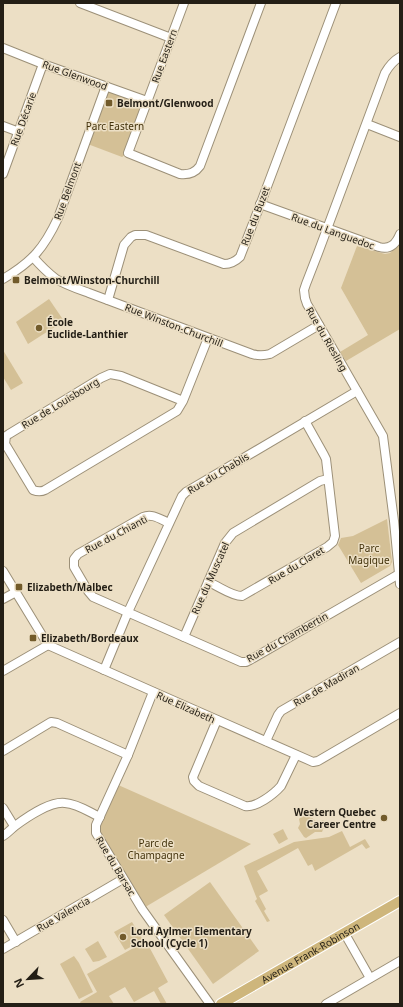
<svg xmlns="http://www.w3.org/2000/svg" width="403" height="1007" font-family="'Noto Sans',sans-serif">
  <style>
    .green { fill: #d4c096 }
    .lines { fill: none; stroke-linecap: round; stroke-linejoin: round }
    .minor-casing { stroke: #9c9078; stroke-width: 10 }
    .major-casing { stroke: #fff; stroke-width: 12 }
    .minor { stroke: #fff; stroke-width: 8 }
    .major { stroke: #ceb67c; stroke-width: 10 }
    .poi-dot { fill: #725b2b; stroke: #ecdfc5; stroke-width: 1.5 }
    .labels { text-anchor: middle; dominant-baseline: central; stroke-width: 3; stroke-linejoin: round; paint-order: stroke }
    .street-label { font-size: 10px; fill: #241f16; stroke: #ecdfc5 }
    .poi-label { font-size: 10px; font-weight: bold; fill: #241f16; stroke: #ecdfc5; text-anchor: start }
    .park-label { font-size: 10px; fill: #42320b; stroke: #ecdfc5 }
  </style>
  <rect width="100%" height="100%" fill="#ecdfc5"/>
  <g class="green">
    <path d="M106,86L147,101L128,153L122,157L85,143Z"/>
    <path d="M400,243V329L346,361L340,352L368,335L341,288L357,246L385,254L390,253Z"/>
    <path d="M49,299L64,321L28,344L16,322Z"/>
    <path d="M3,350L23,383L11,390L3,377Z"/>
    <path d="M387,519L392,562L390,566L361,583L338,545L341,538L353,536Z"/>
    <path d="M116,784L251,844L142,909L95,829Z"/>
    <path d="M302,816C309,816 314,818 317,823L323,820L326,822L322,832H315L306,838L304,837L298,828L300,824L299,819Z"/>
    <path d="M283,829L288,839L279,844L273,834Z"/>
    <path d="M342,831L350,847L365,839L370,847L366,849L362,844L315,871L312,864L308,866L298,848L257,871L268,891L259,896L266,909L264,911L270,921L267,922L255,901L257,899L244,866L294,842L329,837Z"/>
    <path d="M210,882L259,951L213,984L164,915Z"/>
    <path d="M132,922L143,940L125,950L114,932Z"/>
    <path d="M98,941L107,957L99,961L93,962L85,949Z"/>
    <path d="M146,941L168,982L158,988L167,1004H161L154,991L134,1002L125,987L109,996L114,1004H81L80,1002L97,992L87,974Z"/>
    <path d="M74,956L79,963L93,992L79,999L60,964Z"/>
  </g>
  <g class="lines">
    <g class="minor-casing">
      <g id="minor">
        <path d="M80,3L171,38"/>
        <path d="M184,3L128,153L180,174C189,175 195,173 200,166L261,3"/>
        <path d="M3,48L43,64L147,101"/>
        <path d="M400,57C393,61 389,66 385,73L318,253L306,284L304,290L305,298L307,304L383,436L394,521L400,584"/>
        <path d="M367,124L400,137"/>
        <path d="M3,126L19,132"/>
        <path d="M3,174L43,64"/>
        <path d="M260,204L379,247C390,250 396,244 400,234"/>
        <path d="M33,257C40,265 48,273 56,279C66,285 78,289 89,293L252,354C259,356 263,356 270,354L319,325"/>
        <path d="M3,279C32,262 44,248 58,218L106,86"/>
        <path d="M108,300L124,245L131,237L135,235H146L224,264C231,264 235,262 240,257L262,200L336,3"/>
        <path d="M183,401L121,376L110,374L101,378L9,434L6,436L5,444L7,447L33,490C38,492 41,492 45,490L177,411L183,401L208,338"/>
        <path d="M169,523C160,519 152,513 143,517L78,554L74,559V567L88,591L93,597L241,662H246L250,660L399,574"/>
        <path d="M3,571L48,645L163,696L313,762L318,761L400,713"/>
        <path d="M208,582C219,586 231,596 242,596L327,547L333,542L335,536L326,459L324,455L305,421"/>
        <path d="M3,599L16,592"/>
        <path d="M184,637L225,543L233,533L320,481L328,479"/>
        <path d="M104,670L128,612L182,496L186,492L357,391"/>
        <path d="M3,671L48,645"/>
        <path d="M153,692L128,755L96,825V833L142,909L210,1004"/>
        <path d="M217,720L193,777L194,781L199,786L245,806C256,808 274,794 281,786L296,755"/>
        <path d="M266,741L278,715L281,711L400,642"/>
        <path d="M3,751L51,722L57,723L128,755"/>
        <path d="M3,808L14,826"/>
        <path d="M3,836C8,833 11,829 15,826C27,817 51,801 65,803C78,804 89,812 100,817"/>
        <path d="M3,920L16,942"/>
        <path d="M345,934L370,978"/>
        <path d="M3,949L123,879"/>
        <path d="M326,1004L400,961"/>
      </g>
    </g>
    <g class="major-casing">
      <g id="major">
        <path id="s1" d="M221,1004L400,901"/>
      </g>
    </g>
    <use href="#minor" class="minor"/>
    <use href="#major" class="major"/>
  </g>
  <g class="poi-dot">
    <rect x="105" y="99" width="8" height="8" rx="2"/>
    <rect x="12" y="276" width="8" height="8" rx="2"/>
    <circle cx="39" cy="328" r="4"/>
    <rect x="15" y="583" width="8" height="8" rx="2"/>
    <rect x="29" y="634" width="8" height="8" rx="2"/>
    <circle cx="384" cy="818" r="4"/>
    <circle cx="123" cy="937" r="4"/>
  </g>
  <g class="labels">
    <g class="street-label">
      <text transform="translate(164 56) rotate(-70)">Rue Eastern</text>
      <text transform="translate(75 75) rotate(20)">Rue Glenwood</text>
      <text transform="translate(23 119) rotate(-70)">Rue Décarie</text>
      <text transform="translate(67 191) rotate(-70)">Rue Belmont</text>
      <text transform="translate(255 216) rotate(-69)">Rue du Buzet</text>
      <text transform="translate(333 231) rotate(20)">Rue du Languedoc</text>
      <text transform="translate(174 325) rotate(21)">Rue Winston-Churchill</text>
      <text transform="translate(327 339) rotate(60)">Rue du Riesling</text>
      <text transform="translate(60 403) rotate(-31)">Rue de Louisbourg</text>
      <text transform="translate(218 473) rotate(-31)">Rue du Chablis</text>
      <text transform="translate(116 534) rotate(-28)">Rue du Chianti</text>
      <text transform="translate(296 565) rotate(-31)">Rue du Claret</text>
      <text transform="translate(210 578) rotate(-66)">Rue du Muscatel</text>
      <text transform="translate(287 637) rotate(-29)">Rue du Chambertin</text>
      <text transform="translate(326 685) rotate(-30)">Rue de Madiran</text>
      <text transform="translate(186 707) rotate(24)">Rue Elizabeth</text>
      <text transform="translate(116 866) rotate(59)">Rue du Barsac</text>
      <text transform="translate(63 914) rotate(-30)">Rue Valencia</text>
      <text stroke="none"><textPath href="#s1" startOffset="103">Avenue Frank-Robinson</textPath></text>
    </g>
    <g class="poi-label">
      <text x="117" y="103">Belmont/Glenwood</text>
      <text x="24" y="280">Belmont/Winston-Churchill</text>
      <text x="47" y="322">École<tspan x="47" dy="12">Euclide-Lanthier</tspan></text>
      <text x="27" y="587">Elizabeth/Malbec</text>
      <text x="41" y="638">Elizabeth/Bordeaux</text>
      <text x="376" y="812" text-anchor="end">Western Quebec<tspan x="376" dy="12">Career Centre</tspan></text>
      <text x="131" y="931">Lord Aylmer Elementary<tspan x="131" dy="12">School (Cycle 1)</tspan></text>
    </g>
    <g class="park-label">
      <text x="115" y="126">Parc Eastern</text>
      <text x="369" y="548">Parc<tspan x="369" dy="12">Magique</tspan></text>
      <text x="156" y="843">Parc de<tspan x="156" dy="12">Champagne</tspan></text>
    </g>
  </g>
  <rect width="403" height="1007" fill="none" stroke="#241f16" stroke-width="8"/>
  <g transform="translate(28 979) rotate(245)" stroke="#ecdfc5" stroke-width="3" paint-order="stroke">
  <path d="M0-3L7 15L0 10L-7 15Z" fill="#241f16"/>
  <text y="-6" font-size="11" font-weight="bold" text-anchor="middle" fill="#241f16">N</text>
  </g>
</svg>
